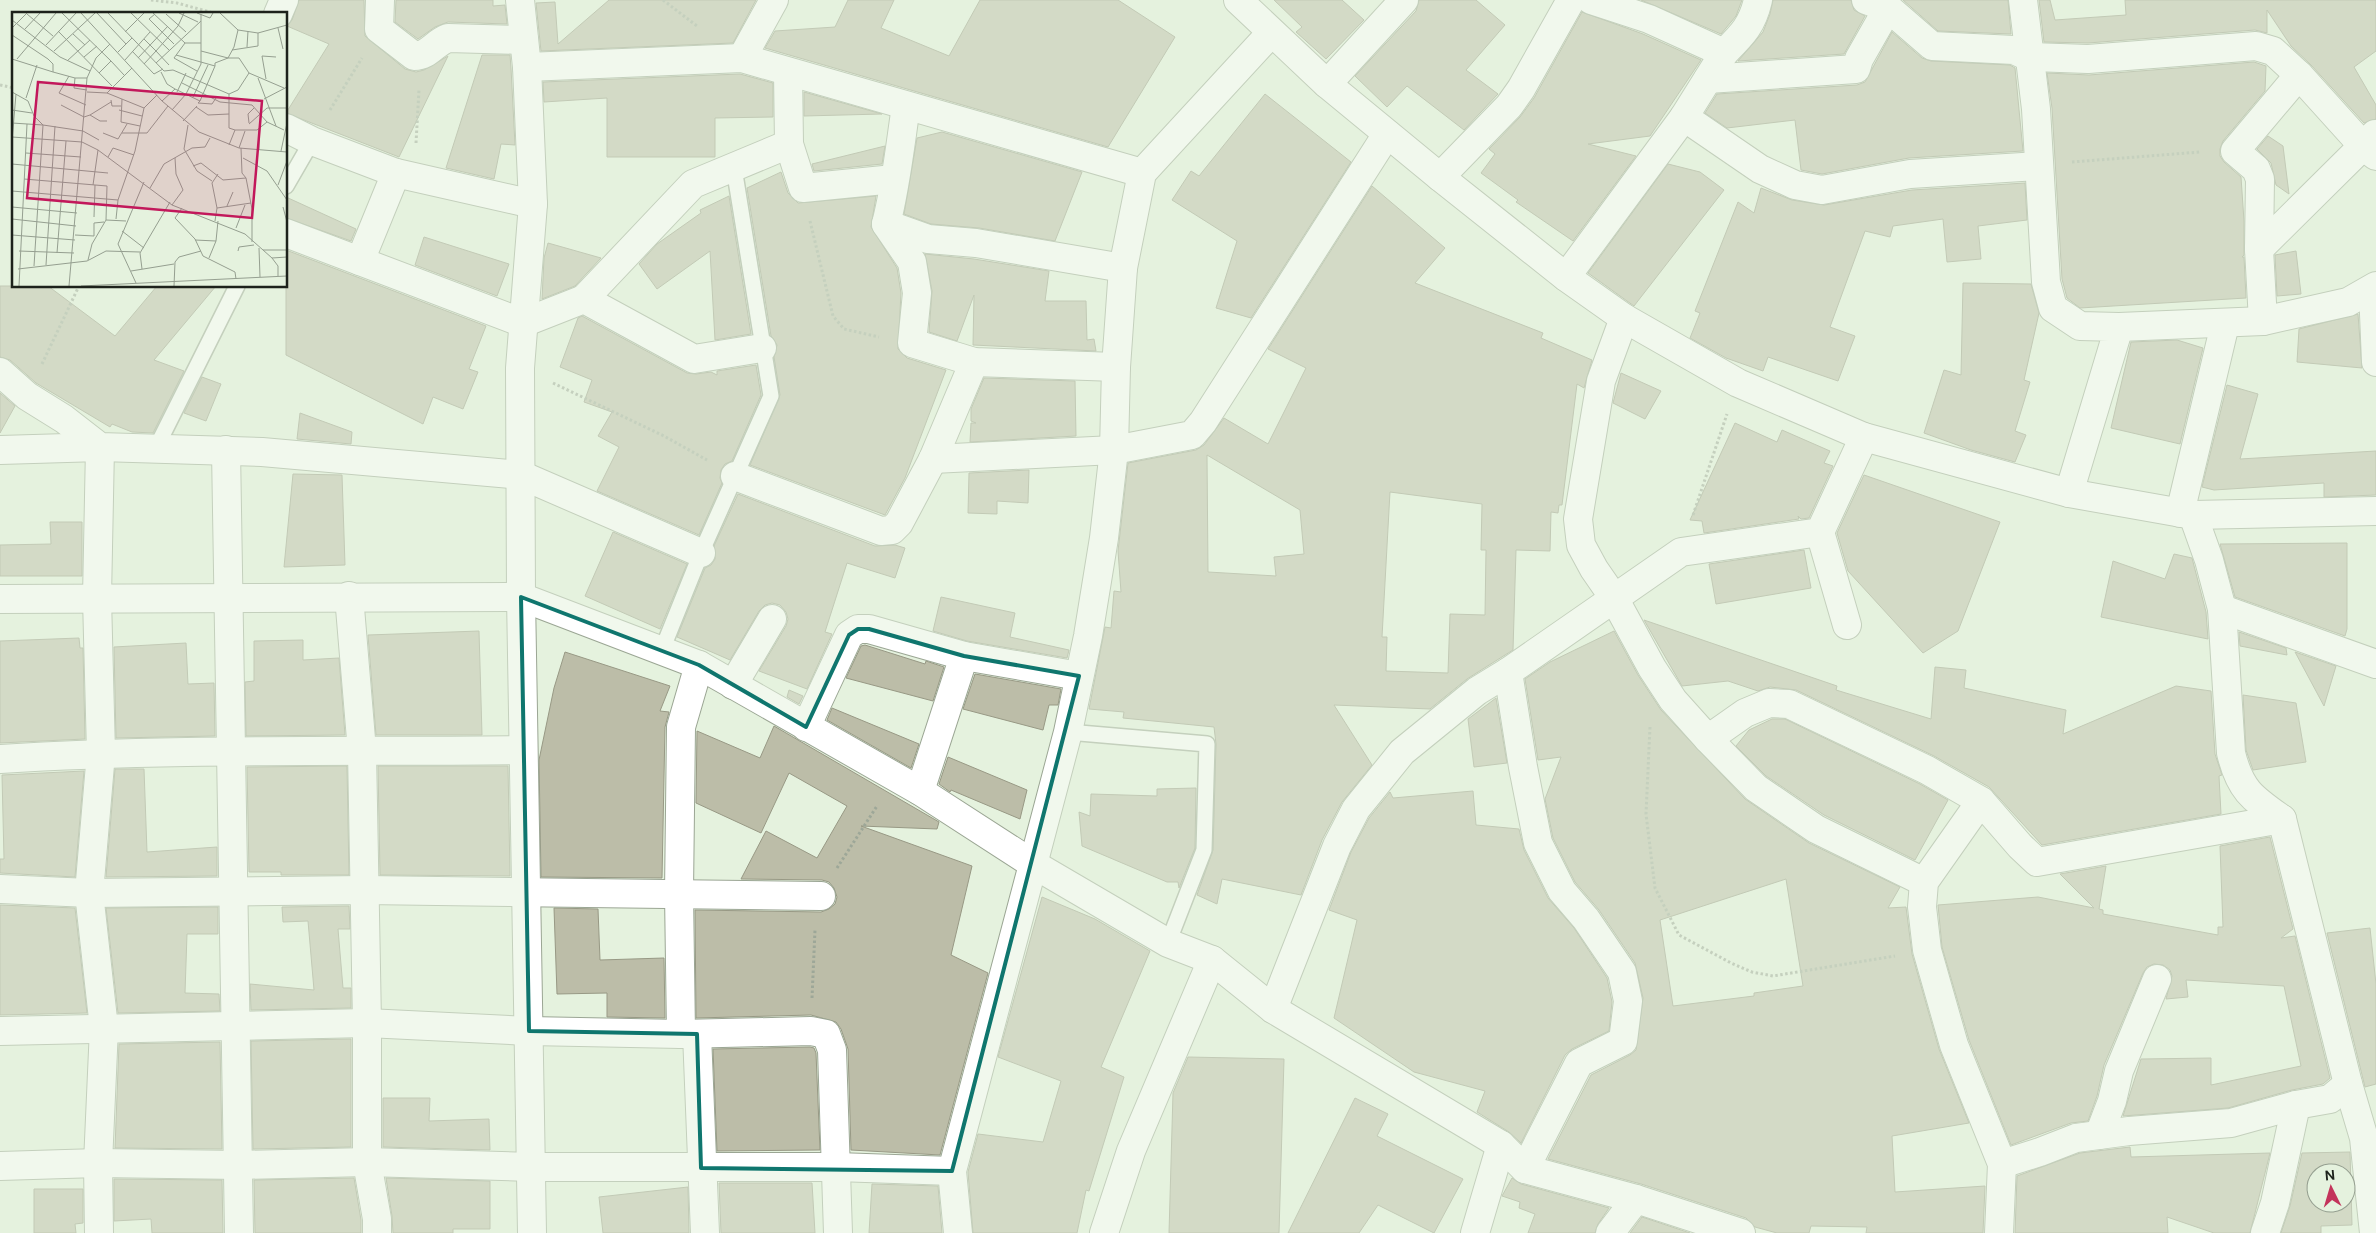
<svg xmlns="http://www.w3.org/2000/svg" width="2376" height="1233" font-family="'DM Sans',sans-serif">
  <style>
    .building { fill: #bcbda8; stroke: #989985; fill-rule: evenodd }
    .lines { fill: none; stroke-linecap: round; stroke-linejoin: round }
    .service-casing { stroke: #9ba694; stroke-width: 18 }
    .minor-casing { stroke: #9ba694; stroke-width: 30 }
    .tertiary-casing { stroke: #9ba694; stroke-width: 30 }
    .path { stroke: #9da798; stroke-width: 3; stroke-dasharray: 2.5 2.5; stroke-linecap: butt }
    .service { stroke: #fff; stroke-width: 15 }
    .minor { stroke: #fff; stroke-width: 28 }
    .tertiary { stroke: #fff; stroke-width: 28 }
    .marked { fill: none; stroke: #0f766e; stroke-width: 4; stroke-linejoin: round }
    .inset-road { fill: none; stroke: #959f90; stroke-width: 1 }
    .view { fill: #c2185b; fill-opacity: 0.15; stroke: #c2185b; stroke-width: 2.5 }
    .inset-edge { fill: none; stroke: #1d221b; stroke-width: 2.5 }
  </style>
  <rect width="100%" height="100%" fill="#e5f2de"/>
  <g class="building">
    <path d="M299,0H364L365,36L405,69L416,72L424,70L448,56L399,157L286,113L329,44L287,26L292,20Z"/>
    <path d="M396,0H493V6L505,5L507,24L448,22L435,27L418,39L395,22Z"/>
    <path d="M609,0H756L733,43L541,51L536,3L555,2L558,44Z"/>
    <path d="M848,0H894L881,28L949,56L980,0H1118L1175,37L1108,147L765,48L775,31L835,27Z"/>
    <path d="M1274,0H1342L1364,20L1326,59L1296,32L1302,27Z"/>
    <path d="M1419,0H1476L1505,25L1466,70L1498,94L1464,130L1407,86L1387,107L1355,76L1416,11Z"/>
    <path d="M1641,0H1742L1736,16L1721,34Z"/>
    <path d="M1773,0H1851L1854,10L1865,16L1844,54L1738,61L1763,32L1770,14Z"/>
    <path d="M1903,0H2008L2011,34L1938,31Z"/>
    <path d="M2039,0H2050L2055,20L2126,15L2125,0H2376V51L2354,67L2376,105V119L2364,123L2311,65L2291,46L2267,10V33L2255,30L2088,43L2044,42Z"/>
    <path d="M1582,12L1643,34L1701,60L1650,136L1588,144L1636,156L1573,241L1516,202L1518,200L1481,173L1495,154L1489,149L1520,117L1534,98Z"/>
    <path d="M1892,32L1922,58L1931,61L2010,65L2015,68L2023,151L1909,158L1822,174L1801,170L1795,120L1727,128L1705,113L1717,94L1857,85L1865,82Z"/>
    <path d="M482,55H510L511,68L515,145L501,144L494,179L446,168Z"/>
    <path d="M2254,62L2266,66L2265,91L2223,141L2220,149V156L2224,162L2241,177L2244,221V255L2242,257H2244L2246,298L2080,308L2067,298L2062,279L2052,108L2047,73L2089,75Z"/>
    <path d="M740,74L773,83V117L715,118V157H607V98L544,102L543,82Z"/>
    <path d="M804,92L882,114L804,116Z"/>
    <path d="M1265,94L1351,162L1251,318L1216,308L1237,241L1172,200L1191,171L1199,176Z"/>
    <path d="M942,132L1082,172L1055,241L979,228L931,224L904,214L917,138Z"/>
    <path d="M2268,136L2283,146L2289,194L2276,185L2271,163L2257,149Z"/>
    <path d="M885,146L882,164L814,171L812,164Z"/>
    <path d="M1668,164L1700,172L1724,190L1634,306L1588,273Z"/>
    <path d="M781,172L788,193L798,203L876,196L871,227L897,268L901,293L898,349L907,358L946,370L905,478L885,515L750,465L780,395L774,357L777,345L771,336L747,188Z"/>
    <path d="M2025,183L2027,220L1978,226L1981,259L1947,262L1943,219L1893,226L1890,237L1865,231L1830,327L1855,336L1838,381L1768,357L1763,371L1726,358L1690,338L1700,313L1695,311L1738,202L1754,213L1761,188L1792,200L1824,205L1912,190Z"/>
    <path d="M1372,186L1445,248L1415,283L1543,333L1541,338L1592,360L1584,388L1577,384L1562,505H1559L1558,513L1551,512L1550,551L1516,550L1513,650L1467,679L1430,709L1334,705L1372,765L1342,802L1322,840L1301,895L1222,879L1217,904L1197,895L1213,850L1216,744L1214,727L1123,718L1124,712L1089,709L1105,627L1111,628L1114,591L1121,592L1118,551L1128,463L1196,450L1204,445L1224,418L1268,444L1306,368L1268,349ZM1207,455L1300,510L1304,554L1274,557L1276,576L1208,572ZM1390,492L1482,504L1481,550H1486L1485,615L1450,614L1448,673L1386,671L1387,637H1382Z"/>
    <path d="M729,196L751,334L715,340L710,251L657,289L639,264L657,244L701,213L700,210Z"/>
    <path d="M286,197L356,229L351,241L286,218Z"/>
    <path d="M424,237L509,264L497,296L415,265Z"/>
    <path d="M548,243L601,258L575,286L542,299L544,258Z"/>
    <path d="M286,250L486,326L469,369L478,372L463,409L433,397L423,424L286,355Z"/>
    <path d="M2296,251L2301,294L2277,296L2275,255Z"/>
    <path d="M925,254L974,259L1049,271L1045,301H1086L1087,340L1094,339L1096,351L973,345L974,295L957,341L929,332L932,291Z"/>
    <path d="M1963,283L2031,284L2039,313L2024,380L2030,382L2015,431L2026,435L2015,462L1971,450L1924,433L1944,370L1961,375Z"/>
    <path d="M0,286H48L115,336L157,286H216L154,360L184,371L153,433L132,432L112,424L110,427L36,383L10,360L0,357Z"/>
    <path d="M2358,314L2362,368L2297,362L2299,329Z"/>
    <path d="M582,316L687,373L696,374L711,372L717,375V371L756,365L761,395L732,461L725,464L721,470L720,478L722,483L699,535L597,491L619,447L598,436L612,412L584,402L592,380L560,367L578,318Z"/>
    <path d="M2177,340L2203,348L2180,444L2111,428L2131,342Z"/>
    <path d="M1621,373L1661,391L1645,419L1613,403Z"/>
    <path d="M202,377L221,384L206,421L184,413Z"/>
    <path d="M984,378L1075,381L1076,436L970,442L971,423H976L971,421V409Z"/>
    <path d="M2227,385L2258,394L2240,459L2376,451V495L2324,497V483L2214,490L2202,487Z"/>
    <path d="M0,393L15,406L0,433Z"/>
    <path d="M300,413L352,432L351,444L297,439Z"/>
    <path d="M1735,423L1777,442L1782,430L1830,451L1824,463L1833,466L1809,518L1801,519L1798,516L1799,519L1704,533L1702,521L1690,520Z"/>
    <path d="M1029,470L1028,503L997,501V514L968,513L969,473Z"/>
    <path d="M293,474L342,475L345,565L284,567Z"/>
    <path d="M1864,475L2000,522L1958,631L1923,653L1848,571L1837,533Z"/>
    <path d="M738,494L875,546L895,545L905,548L895,578L847,563L825,632L832,634L807,689L759,671L786,626L788,619L786,612L780,605L772,603L765,605L759,611L730,660L677,637L705,568L711,565L715,559L714,546Z"/>
    <path d="M50,522H82V576H0V545L51,544Z"/>
    <path d="M613,532L687,564L660,629L585,596Z"/>
    <path d="M2347,543V629L2345,636L2235,597L2220,544Z"/>
    <path d="M1804,550L1811,588L1716,604L1709,564Z"/>
    <path d="M2174,554L2192,558L2206,612L2208,639L2101,617L2113,561L2165,579Z"/>
    <path d="M941,597L1015,613L1010,637L1069,650L1067,658L967,641L933,631Z"/>
    <path d="M1644,620L1837,686L1836,690L1931,719L1935,667L1966,670L1964,688L2066,710L2063,734L2176,686L2211,691L2215,754L2222,775L2219,776L2221,814L2042,845L1989,787L1934,756L1796,690L1770,687L1758,691L1728,681L1682,686Z"/>
    <path d="M479,631L482,735H376L368,635Z"/>
    <path d="M1614,631L1638,675L1661,710L1745,799L1809,843L1900,887L1888,908L1906,907L1912,954L1939,1049L1969,1123L1892,1136L1895,1192L1985,1186L1983,1233H1866L1867,1227L1811,1226L1809,1233H1777L1755,1227L1746,1218L1641,1184L1548,1159L1591,1075L1630,1055L1636,1050L1643,998L1635,963L1599,910L1575,882L1553,838L1545,799L1561,757L1538,760L1525,679L1550,662ZM1786,879L1803,986L1754,993V996L1673,1006L1660,920Z"/>
    <path d="M2239,632L2286,648L2287,655L2240,646Z"/>
    <path d="M79,638L80,648H83L85,739L0,743V641Z"/>
    <path d="M303,640V660L339,658L345,735L246,736L245,682L254,681V641Z"/>
    <path d="M186,643L188,684L214,683L215,736L116,738L114,647Z"/>
    <path d="M865,645L925,664L926,661L944,667L933,701L846,678L861,646Z"/>
    <path d="M565,652L670,686L660,711L669,712L665,727L662,878L541,877L539,760L554,688Z"/>
    <path d="M2295,652L2336,666L2324,706Z"/>
    <path d="M975,674L1061,689L1058,705H1049L1043,730L963,709Z"/>
    <path d="M789,690L803,696L799,704L787,697Z"/>
    <path d="M2243,695L2296,703L2306,762L2253,770L2246,750Z"/>
    <path d="M1496,698L1507,763L1474,767L1468,719Z"/>
    <path d="M832,708L919,744L911,768L827,720Z"/>
    <path d="M1772,719H1785L1920,784L1948,800L1915,860L1824,815L1766,776L1736,746L1749,730Z"/>
    <path d="M774,726L939,822L937,829L861,826L972,866L951,955L988,973L940,1155L851,1150L848,1049L841,1029L836,1022L811,1015L696,1018L695,910L821,912L829,909L835,904L837,897L834,888L829,882L822,880L741,879L766,831L817,858L847,806L789,773L761,833L696,803L697,731L760,758Z"/>
    <path d="M948,757L1027,790L1020,819L951,790L950,792L939,784Z"/>
    <path d="M347,766L349,875H281V872H249L247,767Z"/>
    <path d="M378,766H508L510,876L380,875Z"/>
    <path d="M115,769H144L147,852L217,847V876L106,877Z"/>
    <path d="M84,771L75,877L0,873V859H4L2,775Z"/>
    <path d="M1196,788L1195,848L1179,888L1178,882H1167L1082,846L1079,812L1090,816L1091,794L1157,796V789Z"/>
    <path d="M1473,791L1476,825L1519,829L1524,850L1548,898L1574,928L1607,978L1612,1002L1609,1031L1572,1049L1565,1055L1521,1143L1509,1132L1477,1112L1485,1091L1414,1072L1334,1018L1357,920L1329,910L1351,852L1369,818L1390,792L1393,798Z"/>
    <path d="M2270,837L2293,929L2281,938L2295,936L2330,1078L2323,1084L2292,1090L2228,1108L2123,1116L2141,1059L2211,1058V1085L2301,1066L2284,986L2186,980L2188,997L2166,999L2172,976L2170,970L2163,965L2154,964L2147,967L2143,973L2104,1065L2097,1096L2088,1121L2071,1123L2011,1145L1969,1040L1942,947L1938,905L2038,897L2094,908L2060,874L2106,866L2099,909L2103,910V914L2218,935V927H2223L2220,846Z"/>
    <path d="M1042,897L1095,919L1150,951L1101,1067L1124,1077L1089,1191L1086,1190L1077,1233H973L968,1172L978,1134L1043,1142L1061,1081L998,1057Z"/>
    <path d="M0,905L75,908L87,1013L0,1015Z"/>
    <path d="M349,906L350,929H338L343,988H351V1008L251,1010L250,984L314,990L308,921L283,922L282,907Z"/>
    <path d="M218,907V934H187L185,993L219,994L220,1011L118,1013L106,908Z"/>
    <path d="M554,908L598,909L600,960L664,958L665,1018L607,1017V993L557,994Z"/>
    <path d="M2370,928L2376,984V1084L2365,1087L2327,933Z"/>
    <path d="M351,1039V1147L253,1149L251,1041Z"/>
    <path d="M220,1042L222,1149L115,1148L119,1044Z"/>
    <path d="M810,1047L814,1048L816,1053L820,1150L717,1151L713,1049Z"/>
    <path d="M1188,1057L1284,1059L1279,1233H1169L1173,1093Z"/>
    <path d="M383,1098H430L429,1121L489,1119L490,1150L383,1147Z"/>
    <path d="M1355,1098L1388,1114L1377,1136L1463,1179L1434,1233L1378,1205L1359,1233H1288Z"/>
    <path d="M2130,1147L2131,1157L2270,1153L2250,1233H2214L2167,1217L2168,1233H2015L2017,1176L2080,1153Z"/>
    <path d="M2350,1152L2352,1225L2321,1226V1233H2281L2290,1206L2302,1153ZM2316,1173H2346V1203H2316Z"/>
    <path d="M354,1178L361,1220V1233H255L254,1180Z"/>
    <path d="M386,1178L490,1181V1229H453V1233H393L392,1216Z"/>
    <path d="M1512,1178L1521,1184L1609,1208L1598,1224L1595,1233H1528L1535,1214L1519,1208L1520,1202L1502,1196Z"/>
    <path d="M114,1179L222,1180L223,1233H152L151,1219L114,1221Z"/>
    <path d="M719,1183H812L815,1233H721Z"/>
    <path d="M872,1184L938,1186L942,1233H869Z"/>
    <path d="M688,1187L689,1233H603L599,1197Z"/>
    <path d="M34,1189H83V1223L75,1224L76,1233H34Z"/>
    <path d="M1642,1217L1690,1233H1630Z"/>
  </g>
  <g class="lines">
    <g class="service-casing">
      <g id="service">
        <path d="M286,186L312,141"/>
        <path d="M156,448L237,286"/>
        <path d="M662,650L701,553L771,396L734,168"/>
        <path d="M1068,732L1207,744L1204,850L1168,943"/>
      </g>
    </g>
    <g class="minor-casing">
      <g id="minor">
        <path d="M380,0L379,29L414,56C429,56 434,43 448,38L524,40"/>
        <path d="M520,0L527,67L533,204L520,368L521,597L532,1233"/>
        <path d="M1866,0L1888,8L1932,46L2014,50L2029,57L2088,59L2256,46L2273,51L2299,75L2364,147L2376,156"/>
        <path d="M2023,0L2036,109L2046,282L2053,308L2080,326L2119,327L2069,493"/>
        <path d="M278,14L284,0"/>
        <path d="M1724,53C1742,35 1752,26 1758,0"/>
        <path d="M742,58L774,0"/>
        <path d="M527,67L742,58L1142,173"/>
        <path d="M788,72L789,144L803,188L894,179"/>
        <path d="M1708,79L1856,69L1859,59L1888,8"/>
        <path d="M1327,84L1404,0"/>
        <path d="M906,106C900,146 896,186 886,224L912,262L917,293L912,343L974,362L1116,367"/>
        <path d="M1684,117L1760,169L1795,185L1822,190L1910,174L2039,166"/>
        <path d="M286,128L312,141L396,173L533,204"/>
        <path d="M1440,177L1509,106L1521,89L1571,0"/>
        <path d="M886,224L928,239L976,243L1123,268"/>
        <path d="M286,233L523,323L584,299L694,359L762,348"/>
        <path d="M2259,249L2375,134"/>
        <path d="M360,261L396,173"/>
        <path d="M1566,277L1684,117L1724,53L1649,19L1591,0"/>
        <path d="M2373,290L2376,362"/>
        <path d="M584,299L693,184L789,144"/>
        <path d="M1624,318L1601,381L1578,519L1581,545L1594,569L1614,598L1652,668L1673,700L1708,739L1756,788L1816,829L1924,882"/>
        <path d="M2263,321L2259,249L2260,179L2256,169L2235,151L2299,75"/>
        <path d="M2119,327L2263,321L2348,302L2376,286"/>
        <path d="M0,372L27,396L64,419L100,447L262,452L521,475L701,553"/>
        <path d="M0,450L100,447L97,598L101,753L89,893L104,1028L98,1163L99,1233"/>
        <path d="M226,450L239,1233"/>
        <path d="M933,459L1114,450L1192,435L1203,422L1387,134"/>
        <path d="M735,476L881,531L892,530L899,523L933,459L974,362"/>
        <path d="M2180,513L2225,324"/>
        <path d="M2193,515L2209,560L2222,609L2231,753C2240,790 2252,798 2282,819L2348,1084L2364,1138L2374,1233"/>
        <path d="M1820,532L1847,625"/>
        <path d="M349,596L362,751L367,1023V1162L377,1219V1233"/>
        <path d="M0,599L521,597L699,665L920,791L1033,864L1168,943L1212,960L1273,1009L1501,1145L1525,1169L1636,1199L1741,1233"/>
        <path d="M2222,609L2376,664"/>
        <path d="M1508,672L1523,767L1538,843L1562,891L1586,919L1622,972L1628,1001L1623,1041L1579,1063L1525,1169"/>
        <path d="M733,685L772,619"/>
        <path d="M806,727L849,635L858,629H869L964,656L1079,676"/>
        <path d="M1708,739L1745,713L1769,703L1789,704L1927,770L1981,801L2020,846L2037,862L2282,819"/>
        <path d="M0,759C174,748 349,752 523,750"/>
        <path d="M920,791L964,656"/>
        <path d="M1981,801L1924,882L1922,907L1927,950L1954,1045L2002,1164L1999,1233"/>
        <path d="M0,889L89,893L365,890L821,896"/>
        <path d="M1273,1009L1337,846L1356,809L1402,752L1477,691L1508,672L1681,552L1820,532L1864,437"/>
        <path d="M0,1031L367,1023L529,1031L681,1034L811,1031L826,1034L832,1050L838,1233"/>
        <path d="M681,1034L679,893L681,727L699,665"/>
        <path d="M697,1034L705,1233"/>
        <path d="M2099,1135L2112,1101L2119,1071L2157,979"/>
        <path d="M2002,1164L2040,1152L2076,1138L2129,1131L2231,1123L2296,1105L2330,1099L2348,1084"/>
        <path d="M0,1166L98,1163L239,1165L367,1162L531,1167H837L952,1171"/>
        <path d="M958,1233L952,1171L1068,732L1088,636L1104,538L1114,450L1116,367L1123,268L1142,173L1271,33"/>
        <path d="M1104,1233L1131,1151L1212,960"/>
        <path d="M1475,1233L1501,1145"/>
        <path d="M1610,1233L1636,1199"/>
        <path d="M2265,1233L2275,1203L2296,1105"/>
      </g>
    </g>
    <g class="tertiary-casing">
      <path id="tertiary" d="M1238,0L1327,84L1440,177L1566,277L1624,318L1738,383L1864,437L2069,493L2193,515L2376,511"/>
    </g>
    <g class="path">
      <path d="M151,0L177,3L217,14"/>
      <path d="M663,0L697,26"/>
      <path d="M0,85L14,88"/>
      <path d="M330,110L362,58"/>
      <path d="M416,143L419,90"/>
      <path d="M2072,162L2200,152"/>
      <path d="M810,221L833,316L844,329L879,337"/>
      <path d="M42,364L79,286"/>
      <path d="M553,383L664,436L707,460"/>
      <path d="M1693,515L1727,414"/>
      <path d="M1650,727L1646,814L1655,888L1679,935L1731,963L1752,972L1773,976L1895,956"/>
      <path d="M837,868L877,806"/>
      <path d="M812,998L815,930"/>
    </g>
    <use href="#service" class="service"/>
    <use href="#minor" class="minor"/>
    <use href="#tertiary" class="tertiary"/>
  </g>
  <path d="M0 0H2376V1233H0ZM521,597L699,665L806,727L849,635L858,629H869L964,656L1079,676L952,1171L701,1168L697,1034L529,1031Z" fill="#e5f2de" fill-opacity=".55" fill-rule="evenodd"/>
  <path class="marked" d="M521,597L699,665L806,727L849,635L858,629H869L964,656L1079,676L952,1171L701,1168L697,1034L529,1031Z"/>
  <g transform="translate(12 12)">
    <rect width="275" height="275" fill="#e5f2de"/>
    <path class="inset-road" d="M50,1L99,49L87,61M69,1L150,89L187,120L227,136L275,140M85,1L114,32M96,1L152,59L161,58L217,82M119,1L157,38M141,1L173,31H189M167,1L186,10M185,1L198,6L201,1M208,1L226,18L246,21L275,13M15,2L41,24M143,2L137,7L162,32M154,2L174,20M0,8L48,45L78,59M0,16L15,1M266,16L271,37M13,17L28,1M46,19L100,74M113,20L132,1M61,22L73,33M0,23L36,47L41,52V60L63,66H75M132,27L144,39L166,14L172,1M173,31L162,46L185,59M34,33L64,1M235,35L236,19M220,38L246,34V21M42,39L83,1M120,39L142,62L151,57M189,39L216,46M106,40L120,26M164,43L203,54V51L216,46H227L237,61L272,76M72,45L85,34M126,46L156,14M216,46L222,35L226,18M0,47L41,60M5,47L44,1M113,48L138,20M55,49L78,28M99,49L112,63M144,51L189,9M132,52L144,39L157,53M149,60L155,72L163,77M57,64L47,81L74,93M63,66L62,76L75,78M246,66L264,114M254,67L250,44L264,45M170,71L208,90L240,93L255,110L272,118M0,80L16,89L22,104L31,113L71,119L87,128M75,80L95,81L132,96M165,80L174,61M95,81L120,56M217,82V116L223,118L217,133M217,82L226,78L237,61M181,85L196,53M14,86L25,53M110,87L109,110L128,114M252,87L275,75M99,88L100,94H109M150,89L163,77L188,89L186,91M188,89L203,54M186,91L200,92L204,86M49,93L72,105L78,103L88,109H95M184,95L196,103L217,102M0,98L20,101M107,98L130,104M160,98L174,82L189,52V2M78,103L99,90M171,109L185,94M0,111L31,113L22,254M237,111L236,102L242,96M237,112L255,96H275M176,113L172,137L185,159L200,169M223,118H245L255,110M91,121L106,127L115,112M110,121H135L156,94M0,125L70,130L86,138L160,193L233,222L260,246L266,254V264M0,129L4,82M227,136L233,119M229,136L230,161L234,166L240,197V230M247,138V117M269,139L275,111M14,141L69,145M96,145L101,136L122,143M231,146L255,159L275,188M0,152L96,161M181,154L189,151L211,168L234,166M12,167L95,174L94,208M81,173L86,138M266,173L275,149M138,176L152,152L180,136L193,135L198,126M0,179L106,188M160,193L171,178L164,162L163,146M215,194L221,180M0,195L65,201M271,195L275,210M170,196L163,206L183,227L191,244L223,260L224,267M205,196L239,191M82,205L83,173M0,207L64,214M104,207L106,188L123,139L132,96L145,83M203,209L205,196L200,171L206,162M224,216L233,193M110,219L132,236M0,223L63,228M63,223L82,224V211L92,210M183,228L204,229L206,209M247,236L248,265M251,238H275M7,239L62,241M226,239L227,235L242,233M45,241L54,129M197,246L204,229M260,246L275,245M76,248L80,232L94,208L114,209M34,253L43,114M6,257L75,249L94,239L128,240M130,257L128,241L158,190M119,259L162,252M124,271L106,232L132,170M7,274L15,112M57,274L75,66L84,46L98,32M69,274L275,264M162,274L163,250L167,245L189,239"/>
    <path class="view" d="M26,70L250,89L240,206L15,186Z"/>
    <rect width="275" height="275" class="inset-edge"/>
  </g>
  <g transform="translate(2331 1188) rotate(355)"><circle r="24" fill="#e5f2de" stroke="#959f90"/>
  <path d="M0-4L9 19L0 12L-9 19Z" fill="#c3345b"/>
  <text y="-8" font-size="14" font-weight="bold" text-anchor="middle" fill="#1d221b">N</text>
  </g>
</svg>
